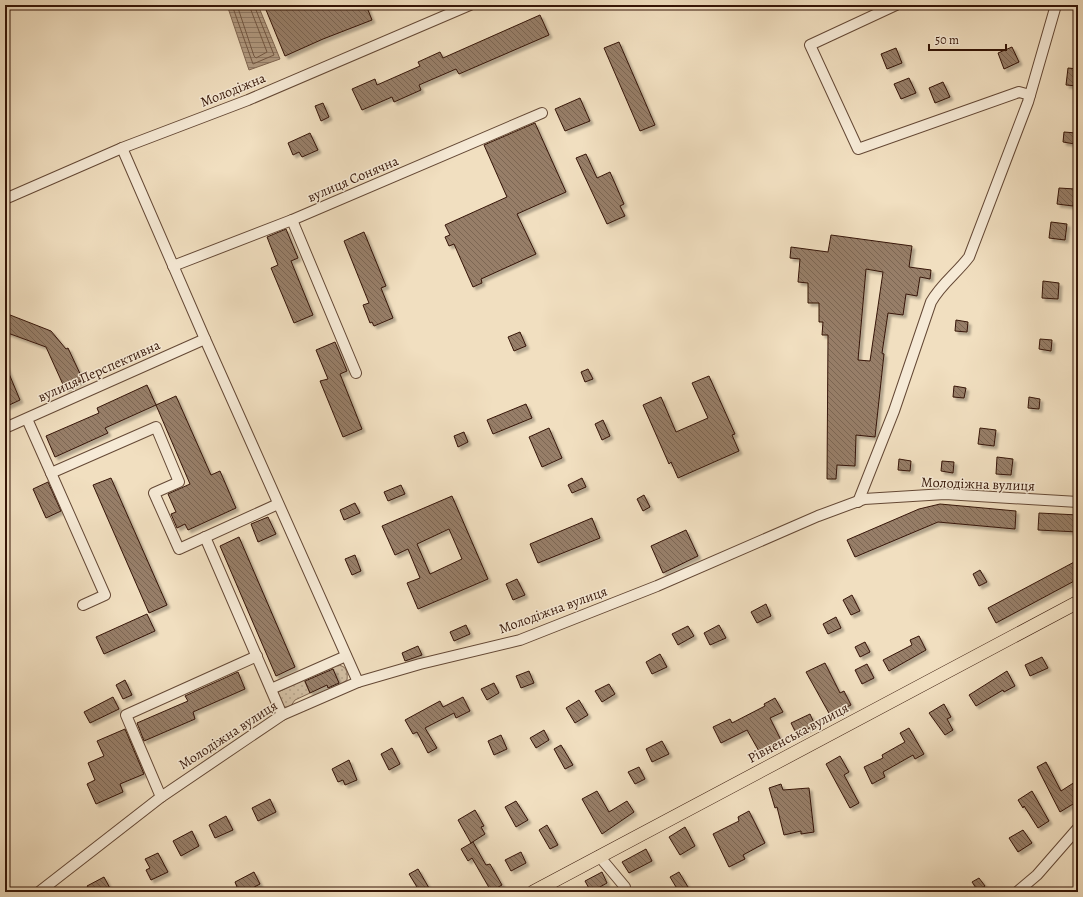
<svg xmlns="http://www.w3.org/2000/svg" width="1083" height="897" font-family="Alegreya,serif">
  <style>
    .grass { fill: url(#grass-dots); stroke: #836954 }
    .water { fill: url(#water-rules); stroke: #7f6550 }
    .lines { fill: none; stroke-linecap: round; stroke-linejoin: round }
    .shore { stroke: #735844; stroke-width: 1 }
    .building { fill: url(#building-back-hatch); stroke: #351507; fill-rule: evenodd; filter: url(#shadow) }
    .minor-casing { stroke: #644835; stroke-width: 12 }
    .major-casing { stroke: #351507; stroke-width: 14 }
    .minor { stroke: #f6ead6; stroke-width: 10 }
    .major { stroke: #f1dfc0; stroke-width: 13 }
    .labels { text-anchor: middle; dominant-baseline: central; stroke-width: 3; stroke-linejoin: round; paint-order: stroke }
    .street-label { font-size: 14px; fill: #351507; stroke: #f6ead6 }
  </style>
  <defs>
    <pattern id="grass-dots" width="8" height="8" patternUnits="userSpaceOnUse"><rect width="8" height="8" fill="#d1bda1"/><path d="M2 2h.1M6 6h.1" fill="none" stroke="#b4a289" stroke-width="1.8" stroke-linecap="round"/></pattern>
    <pattern id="water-rules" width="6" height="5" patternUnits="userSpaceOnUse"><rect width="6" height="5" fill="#b19a81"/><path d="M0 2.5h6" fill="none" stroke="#917c68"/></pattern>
    <pattern id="building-back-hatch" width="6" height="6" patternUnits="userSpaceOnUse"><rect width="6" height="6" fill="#977e67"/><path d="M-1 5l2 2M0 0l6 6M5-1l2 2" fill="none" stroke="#7c6653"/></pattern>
    <filter id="shadow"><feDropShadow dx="3" dy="3" stdDeviation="1" flood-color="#0004"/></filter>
  </defs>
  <rect width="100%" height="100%" fill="#f1dfc0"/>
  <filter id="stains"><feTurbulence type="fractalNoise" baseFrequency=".005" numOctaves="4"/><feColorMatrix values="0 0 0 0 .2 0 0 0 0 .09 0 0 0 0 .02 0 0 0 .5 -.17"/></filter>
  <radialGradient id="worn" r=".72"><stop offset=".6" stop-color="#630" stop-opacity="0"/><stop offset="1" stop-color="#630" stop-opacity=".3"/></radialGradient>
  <g class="grass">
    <path d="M336,665C346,665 348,671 347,680L339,685L332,667Z"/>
    <path d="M304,680L310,693L295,700L290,707H285L281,704L278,692Z"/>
  </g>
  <path class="water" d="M227,5H258L280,59L249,70Z"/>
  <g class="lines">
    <g class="shore">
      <path d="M232,5L253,64L274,55L254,5"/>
      <path d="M237,5L254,56L256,58L267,52L249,5"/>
    </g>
  </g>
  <g class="building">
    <path d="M264,5H366L372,20L323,39L285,56Z"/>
    <path d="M540,15L549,35L459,74L456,69L419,85L421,90L394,102L392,97L362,110L352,89L375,79L377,85L420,66L418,62L440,52L443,58Z"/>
    <path d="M619,42L655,125L640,131L604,48Z"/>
    <path d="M1012,47L1019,62L1004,69L998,53Z"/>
    <path d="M896,48L902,63L887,69L881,54Z"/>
    <path d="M1068,68L1078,69V86L1066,85Z"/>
    <path d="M909,78L916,93L901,99L894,84Z"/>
    <path d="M943,82L950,97L935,103L929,88Z"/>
    <path d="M580,98L590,121L565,131L555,109Z"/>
    <path d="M323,103L329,117L321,121L315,106Z"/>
    <path d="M535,123L566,192L517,214L536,254L481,279L482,283L473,287L454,244L449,246L445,237L450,235L445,225L507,197L484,145Z"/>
    <path d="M1064,132L1076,133L1075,144L1063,142Z"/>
    <path d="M310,133L318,150L302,157L299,152L293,155L288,143Z"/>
    <path d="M586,154L597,178L610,172L624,204L620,206L625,216L607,224L576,158Z"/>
    <path d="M1059,188L1075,189L1073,206L1057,204Z"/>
    <path d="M1051,222L1067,224L1065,240L1049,238Z"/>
    <path d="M286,229L298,258L291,261L313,315L294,323L271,268L278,265L267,237Z"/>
    <path d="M364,232L386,286L381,288L393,318L374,326L372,322L370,323L363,305L369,303L344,241Z"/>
    <path d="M831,235L912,246L909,267L931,270L930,279L920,277L917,296L906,294L903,315L888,313L882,353L884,354L875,437L856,435L855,466L837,465L836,479H827L828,335H822L823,322H819V303H808V283L798,282L800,259L790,258L791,247L828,252ZM866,269L883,272L870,361L858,360Z"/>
    <path d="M1043,281L1059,283L1058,299L1042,298Z"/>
    <path d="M5,313L51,331L66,349L68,348L83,380L65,389L46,347L5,332Z"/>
    <path d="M956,320L968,322L967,332L955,331Z"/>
    <path d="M520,332L526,346L514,351L508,337Z"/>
    <path d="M1040,339L1052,340L1051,351L1039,349Z"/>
    <path d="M335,342L347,371L340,374L362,429L343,437L320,381L328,379L316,350Z"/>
    <path d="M5,364L20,400L5,407Z"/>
    <path d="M588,369L593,379L585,382L581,372Z"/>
    <path d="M709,376L735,434L732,435L739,451L678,478L671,462L669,464L643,405L661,397L676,432L708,418L692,383Z"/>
    <path d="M147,385L156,405L105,428L108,433L55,457L46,436L99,413L97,408Z"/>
    <path d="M954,386L966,388L964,398L953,397Z"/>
    <path d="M176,396L211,475L220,471L236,508L188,530L185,524L177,528L171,514L176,512L168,494L190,484L156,405Z"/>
    <path d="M1029,397L1040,399L1039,409L1028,408Z"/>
    <path d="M526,404L532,418L493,434L487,420Z"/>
    <path d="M603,420L610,436L602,440L595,424Z"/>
    <path d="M549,428L562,458L542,467L529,437Z"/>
    <path d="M980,428L996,430L994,446L978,444Z"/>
    <path d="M464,432L468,442L458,447L454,436Z"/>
    <path d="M997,457L1013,459L1011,475L996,474Z"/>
    <path d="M899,459L911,461L910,471L898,470Z"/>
    <path d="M942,461L954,462L953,473L941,471Z"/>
    <path d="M111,478L167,605L149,613L93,485Z"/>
    <path d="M582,478L586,487L572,493L568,485Z"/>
    <path d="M48,482L61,511L46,518L33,489Z"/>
    <path d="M401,485L405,494L388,501L384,492Z"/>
    <path d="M644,495L650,507L643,511L637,499Z"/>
    <path d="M452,496L488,579L418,609L407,583L420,578L408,549L395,555L382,526ZM449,529L462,559L430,574L417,544Z"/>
    <path d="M355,503L360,513L344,520L340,510Z"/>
    <path d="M940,504L1016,511L1015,529L938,522L855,557L847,540L919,509Z"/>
    <path d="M1039,513L1078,515V532L1038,530Z"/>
    <path d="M268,517L276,534L258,542L251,524Z"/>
    <path d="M592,518L600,538L538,563L530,544Z"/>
    <path d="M686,530L698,556L663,573L651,546Z"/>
    <path d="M239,537L295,667L276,676L220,546Z"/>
    <path d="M355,555L361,571L352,575L345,559Z"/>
    <path d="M1078,560V579L996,623L988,608Z"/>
    <path d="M980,570L987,582L979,586L973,574Z"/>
    <path d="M517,579L525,595L513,600L506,584Z"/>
    <path d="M852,595L860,611L851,615L843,600Z"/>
    <path d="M766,604L771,616L757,623L751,612Z"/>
    <path d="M147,614L155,631L104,654L96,637Z"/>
    <path d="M836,617L841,628L828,634L823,624Z"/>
    <path d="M466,625L470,634L454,641L450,632Z"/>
    <path d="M719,625L726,638L710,645L704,633Z"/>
    <path d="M688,626L694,636L678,645L672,634Z"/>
    <path d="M919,636L926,650L889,671L883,660L912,645L910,640Z"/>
    <path d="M865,642L870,652L860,657L855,647Z"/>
    <path d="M418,646L422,655L405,661L402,653Z"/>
    <path d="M660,654L667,667L652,674L646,662Z"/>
    <path d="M1042,657L1048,668L1030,676L1025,665Z"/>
    <path d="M825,663L840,693L844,691L851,705L830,715L806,672Z"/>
    <path d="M867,664L874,678L862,684L855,670Z"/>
    <path d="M333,669L339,683L328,688L327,685L310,693L305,681Z"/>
    <path d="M529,671L534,683L521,688L516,676Z"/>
    <path d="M1007,671L1015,686L1004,692L1003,690L976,706L969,695Z"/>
    <path d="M238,672L245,689L193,712L195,719L144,741L137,723L188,701L185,696Z"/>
    <path d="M125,680L132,695L123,699L116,685Z"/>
    <path d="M494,683L499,693L487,700L481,689Z"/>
    <path d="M609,684L615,694L602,702L595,691Z"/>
    <path d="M113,697L119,709L90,723L84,712Z"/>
    <path d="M463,697L470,711L456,718L454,713L425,728L437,748L428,753L417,732L413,734L405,720L440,701L443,707Z"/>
    <path d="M775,698L783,712L770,718L782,742L760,753L747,730L721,743L713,727L730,719L732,723L765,706L764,704Z"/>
    <path d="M579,700L588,715L575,723L566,708Z"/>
    <path d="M944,704L951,717L947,719L953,730L945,735L929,713Z"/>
    <path d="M810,714L815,725L797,735L791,723Z"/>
    <path d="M909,728L924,754L915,759L913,755L883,772L885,777L872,784L864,767L883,758L882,755L905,742L900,733Z"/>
    <path d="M125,729L144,774L120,784L123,792L96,804L87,784L95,780L88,763L104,756L97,741Z"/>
    <path d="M544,730L549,740L536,748L530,738Z"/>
    <path d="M501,735L507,749L494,755L488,741Z"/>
    <path d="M662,741L669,754L652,762L646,749Z"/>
    <path d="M561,745L573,765L565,769L554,749Z"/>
    <path d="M392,748L400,764L389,770L381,754Z"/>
    <path d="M840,756L849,772L844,775L859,803L850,808L826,764Z"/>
    <path d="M349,760L357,780L345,785L343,780L338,782L332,769Z"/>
    <path d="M1046,762L1061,791L1078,780V801L1060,812L1037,767Z"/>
    <path d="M639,767L645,779L635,784L628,772Z"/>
    <path d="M781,784L783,790L809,788L814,832L801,834V831L784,835L777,807L775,808L769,788Z"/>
    <path d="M597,791L609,812L627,801L634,812L602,834L582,799Z"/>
    <path d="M1032,791L1049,821L1038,828L1024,806L1023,808L1018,800Z"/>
    <path d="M270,799L276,812L258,821L252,808Z"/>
    <path d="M516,801L528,820L516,827L505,807Z"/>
    <path d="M475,810L484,826L481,827L485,834L471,843L458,820Z"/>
    <path d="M749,811L765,843L743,855L745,859L729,867L713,834L739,821L738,817Z"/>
    <path d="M226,816L233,830L215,838L209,825Z"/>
    <path d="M547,825L558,845L550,849L539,830Z"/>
    <path d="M685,827L695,846L680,855L669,837Z"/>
    <path d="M1023,830L1032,843L1018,852L1009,838Z"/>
    <path d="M192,831L199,846L181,856L173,841Z"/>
    <path d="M473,842L486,865L490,864L502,885L491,891L472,858L468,861L461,849Z"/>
    <path d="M646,849L652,861L629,873L622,862Z"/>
    <path d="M521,852L526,863L511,871L505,860Z"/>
    <path d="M158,853L168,872L151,880L146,870L150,868L145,859Z"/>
    <path d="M418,869L429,888L422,892H420L409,874Z"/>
    <path d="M254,872L260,884L245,892H239L235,882Z"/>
    <path d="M602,872L607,883L591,892L585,881Z"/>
    <path d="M679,872L691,892H679L670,877Z"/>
    <path d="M104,877L112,892H91L87,886Z"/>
    <path d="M979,878L985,886L978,891L972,882Z"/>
  </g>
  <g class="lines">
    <g class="minor-casing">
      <g id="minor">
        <path d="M896,5L810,45L858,149L1019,92L1030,95"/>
        <path d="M122,148L205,339L358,682"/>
        <path d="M5,199L122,148L248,100L470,5"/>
        <path d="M292,220L356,373"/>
        <path d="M173,266L292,220L542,113"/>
        <path d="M27,419L51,473L156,427L179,482L154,493L179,549L278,504"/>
        <path d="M5,428L205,339"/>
        <path d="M51,473L105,595L83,605"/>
        <path d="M858,502L894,411L931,302C941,284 957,273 969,257L1028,102L1056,5"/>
        <path d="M205,537L282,715"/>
        <path d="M271,689L346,656"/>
        <path d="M161,797L126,715L257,656"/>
        <path d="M599,856L625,887V892"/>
        <path d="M39,892L161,797L282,715L358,682L420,664L520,640L657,586L818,516L864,499L945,494L1078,502"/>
        <path d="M1017,892L1037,875L1078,828"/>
      </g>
    </g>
    <g class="major-casing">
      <path id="major" d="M533,892L1078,602"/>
    </g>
    <use href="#minor" class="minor"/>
    <use href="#major" class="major"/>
  </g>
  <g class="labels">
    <g class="street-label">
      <text transform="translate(233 90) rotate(-22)">Молодіжна</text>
      <text transform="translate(353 179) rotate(-23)">вулиця Сонячна</text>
      <text transform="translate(99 371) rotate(-24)">вулиця Перспективна</text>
      <text transform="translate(978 484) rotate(2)">Молодіжна вулиця</text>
      <text transform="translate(553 610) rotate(-20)">Молодіжна вулиця</text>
      <text transform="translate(798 733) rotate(-28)">Рівненська вулиця</text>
      <text transform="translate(228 735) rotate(-33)">Молодіжна вулиця</text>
    </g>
  </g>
  <rect width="1083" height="897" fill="none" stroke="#f1dfc0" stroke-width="20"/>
  <rect x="6" y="6" width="1071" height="885" fill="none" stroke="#351507" stroke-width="2"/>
  <rect x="10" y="10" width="1063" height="877" fill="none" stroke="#351507"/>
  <path d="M929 44v6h77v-6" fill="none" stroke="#351507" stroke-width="2"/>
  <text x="935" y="44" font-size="12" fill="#351507" stroke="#f6ead6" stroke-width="3" paint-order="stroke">50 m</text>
  <rect width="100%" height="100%" filter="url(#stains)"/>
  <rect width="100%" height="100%" fill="url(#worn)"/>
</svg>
